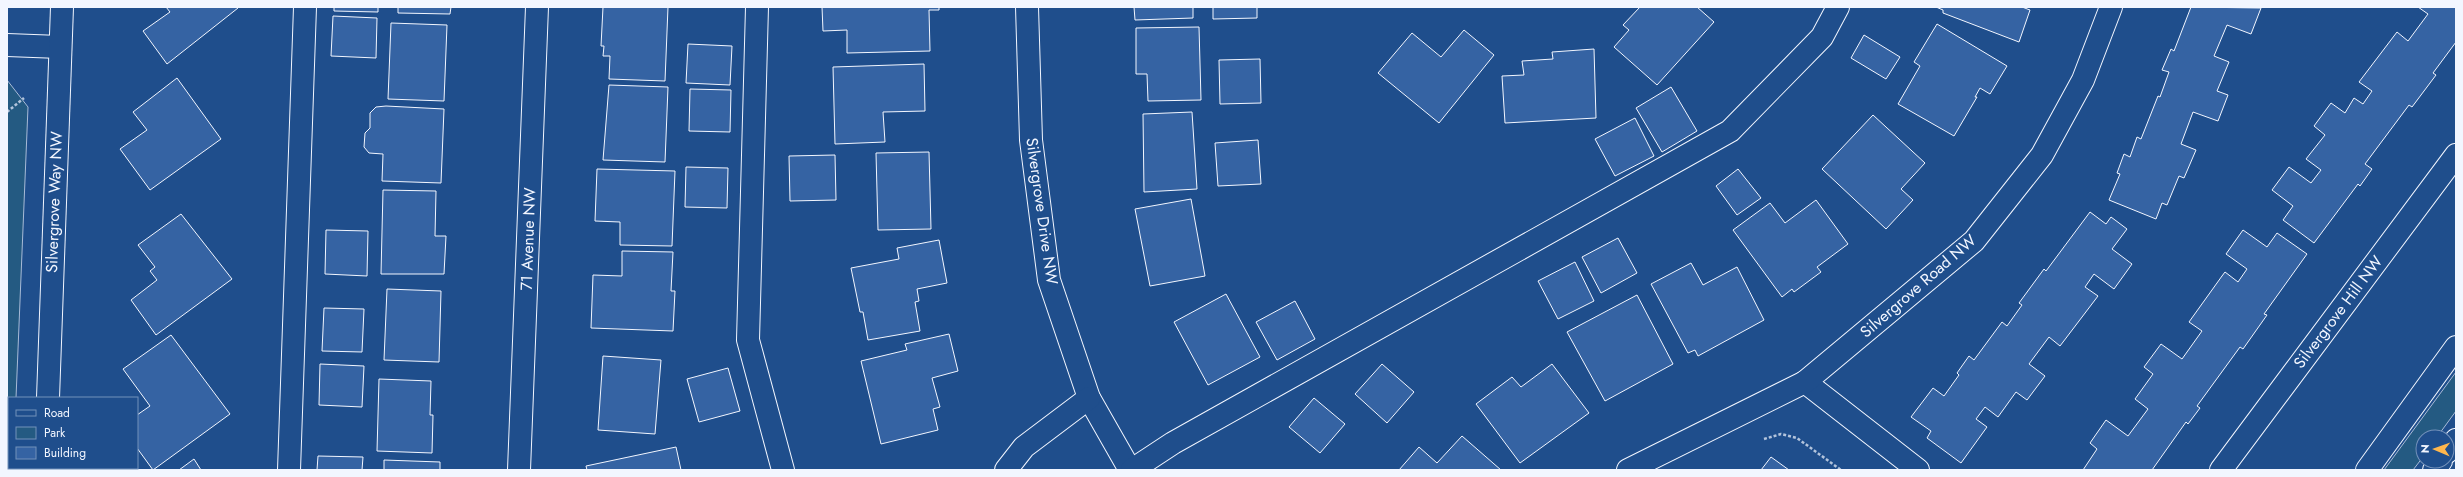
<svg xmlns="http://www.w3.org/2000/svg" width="2463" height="477" font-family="Jost,sans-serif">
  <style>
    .green { fill: #245a82; stroke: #a8bbd7 }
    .building { fill: #3563a3; stroke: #f2f6ff }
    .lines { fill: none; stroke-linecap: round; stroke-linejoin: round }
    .minor-casing { stroke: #f2f6ff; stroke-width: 24 }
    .path { stroke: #b3c4dc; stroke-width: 2.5; stroke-dasharray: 3 2; stroke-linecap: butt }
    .minor { stroke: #1f4e8c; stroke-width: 22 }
    .labels { text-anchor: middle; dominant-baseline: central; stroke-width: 3; stroke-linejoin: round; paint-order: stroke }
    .street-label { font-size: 16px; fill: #f2f6ff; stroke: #1f4e8c }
  </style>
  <rect width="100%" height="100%" fill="#1f4e8c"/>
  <g class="green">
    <path d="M7,80L28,107L16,398H9V468H13V470H7Z"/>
    <path d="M2456,372V411L2437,437H2423V457L2413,470H2384Z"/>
  </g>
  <g class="building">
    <path d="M166,7H238V8L167,64L143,31L170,12Z"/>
    <path d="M334,7H378V12L334,11Z"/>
    <path d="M398,7H451L450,14L398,13Z"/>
    <path d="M603,7H668L665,81L609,79L610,56H603L604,46H601Z"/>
    <path d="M822,7H939V10H929L930,51L847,53V30L823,31Z"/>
    <path d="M1134,7H1193V18L1135,20Z"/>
    <path d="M1213,7H1257V18L1213,19Z"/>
    <path d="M1640,7H1697L1714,22L1657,85L1614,47L1629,30L1623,25Z"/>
    <path d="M1936,7H2022L2030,10L2019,42L1943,13V10Z"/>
    <path d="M2191,7L2261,8L2251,34L2227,25L2214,56L2229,62L2217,91L2228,95L2218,121L2193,112L2181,144L2196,150L2184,178L2179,176L2167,205L2162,203L2156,219L2109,200L2120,174L2117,173L2124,154L2130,157L2137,137L2141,139L2158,96L2160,97L2169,72L2162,70L2171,49L2174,51Z"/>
    <path d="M2418,7H2456V42L2433,73L2436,75L2412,107L2409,105L2365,164L2372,169L2360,186L2358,184L2314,243L2283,220L2293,206L2272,190L2289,167L2311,183L2321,170L2306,159L2325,135L2314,126L2331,103L2345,113L2354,98L2363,104L2372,91L2359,82L2397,32L2408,41L2428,14Z"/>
    <path d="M333,16L377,18L376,58L331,56Z"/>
    <path d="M391,23L447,25L444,101L388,99Z"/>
    <path d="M1937,24L2007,66L1990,94L1980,88L1975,97H1977L1954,136L1898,104L1920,66L1914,62Z"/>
    <path d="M1199,27L1201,100L1148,101L1147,74H1136V28Z"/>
    <path d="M1464,30L1494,55L1439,123L1378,73L1412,33L1441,57Z"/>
    <path d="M1864,35L1900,57L1886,79L1851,58Z"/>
    <path d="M688,44L732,46L730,85L686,83Z"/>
    <path d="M1594,49L1596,118L1505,123L1502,76L1524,75L1522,61L1553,59L1552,52Z"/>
    <path d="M1260,59L1261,103L1220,104L1219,60Z"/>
    <path d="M924,64L925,111L883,112L885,142L835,144L833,67Z"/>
    <path d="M177,78L221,139L150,190L120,149L147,130L133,112Z"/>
    <path d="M609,85L668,87L665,162L603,160Z"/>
    <path d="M1671,87L1697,131L1662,152L1636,108Z"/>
    <path d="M690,89L731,90L730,132L689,131Z"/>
    <path d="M386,106L444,109L441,183L382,181L383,154L369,153L364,147L365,133L370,128V113L376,107Z"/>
    <path d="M1192,112L1197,189L1144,192L1143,114Z"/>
    <path d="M1873,115L1925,163L1901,189L1913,200L1886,229L1822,169Z"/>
    <path d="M1635,118L1654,156L1615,176L1595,139Z"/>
    <path d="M1258,140L1261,184L1218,186L1215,143Z"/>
    <path d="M929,152L931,229L878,230L876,153Z"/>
    <path d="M835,155L836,200L790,201L789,156Z"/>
    <path d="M686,167L728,168L727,208L685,207Z"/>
    <path d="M597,169L675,171L672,246L620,245V222L595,221Z"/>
    <path d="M1738,169L1761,198L1737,215L1716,186Z"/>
    <path d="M383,190L436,191L435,236H446L444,274H381Z"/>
    <path d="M1191,199L1205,276L1150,286L1135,209Z"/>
    <path d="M1816,200L1848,244L1817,267L1821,272L1794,292L1792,289L1782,297L1733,230L1770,203L1785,223Z"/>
    <path d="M2090,212L2106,224L2111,217L2127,229L2112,249L2132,264L2114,289L2094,274L2085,287L2098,296L2060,346L2049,337L2029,364L2045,376L2027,400L2016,392L1998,417L1985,407L1976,419L1987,427L1961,463L1927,438L1931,431L1911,417L1933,388L1944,396L1959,375L1957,373L1969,356L1974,360L2002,322L2007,326L2022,305L2019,303L2044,269L2046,271Z"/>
    <path d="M181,214L232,279L156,335L131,300L157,280L150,271L155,267L138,245Z"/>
    <path d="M326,230L368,231L367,276L325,274Z"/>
    <path d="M2243,230L2267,247L2277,233L2307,254L2264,314L2267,315L2243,349L2240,347L2197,406L2200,408L2188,424L2186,422L2152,470H2083L2097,449L2090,443L2106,420L2128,436L2148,409L2135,399L2153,374L2144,367L2161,344L2182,359L2202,331L2189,322L2222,276L2225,272L2238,282L2247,269L2226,254Z"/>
    <path d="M1618,238L1637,273L1601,293L1582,257Z"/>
    <path d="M939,240L947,283L917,289L919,301L915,302L920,331L868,340L863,312H860L851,268L899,259L897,248Z"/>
    <path d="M622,251L673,252L671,291H675L673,331L591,328L593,275L622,276Z"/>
    <path d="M1575,262L1594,301L1558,319L1538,281Z"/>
    <path d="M1691,263L1703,285L1737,267L1764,320L1698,356L1695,350L1688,353L1651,284Z"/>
    <path d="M387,289L441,291L439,362L384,360Z"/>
    <path d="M1226,294L1260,357L1208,385L1174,322Z"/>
    <path d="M1637,295L1673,364L1605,401L1567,332Z"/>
    <path d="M1295,301L1315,339L1277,360L1256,322Z"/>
    <path d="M324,308L364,309L362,352L322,351Z"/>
    <path d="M949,334L958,371L932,378L940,407L933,409L938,430L881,444L861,361L907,350L905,344Z"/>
    <path d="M171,335L230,414L153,470L137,448V415L150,406L123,369Z"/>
    <path d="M603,356L661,360L655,434L598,430Z"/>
    <path d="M320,364L364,366L362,407L319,405Z"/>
    <path d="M1382,364L1414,392L1387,423L1355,394Z"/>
    <path d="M1552,364L1589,413L1520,463L1476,404L1512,377L1521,387Z"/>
    <path d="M728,368L740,411L699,422L687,379Z"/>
    <path d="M379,379L431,381L430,415H433L432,453L377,451Z"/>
    <path d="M1314,398L1345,424L1320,453L1289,427Z"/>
    <path d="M1462,436L1501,470H1399L1419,447L1437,463Z"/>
    <path d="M676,447L681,470H587L586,466Z"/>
    <path d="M318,456L363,457L362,470H317Z"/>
    <path d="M1771,457L1789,470H1761Z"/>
    <path d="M194,459L201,470H179Z"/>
    <path d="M384,460L440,462V470H384Z"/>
  </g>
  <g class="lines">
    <g class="minor-casing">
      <g id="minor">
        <path d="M757,7L748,340L783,470"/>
        <path d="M1027,7L1031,140L1049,280L1089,398L1130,470"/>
        <path d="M7,45L60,47"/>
        <path d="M1805,382L1918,470"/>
        <path d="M48,398L62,7"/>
        <path d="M2447,452L2456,440"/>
        <path d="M45,470L46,468"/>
        <path d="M289,470L305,7"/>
        <path d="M519,470L537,7"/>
        <path d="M1006,470L1024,447L1089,398"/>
        <path d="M1132,470L1173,443L1730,131L1822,37L1838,7"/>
        <path d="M1628,470L1805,382L1974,241L2042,155L2083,80L2111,7"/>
        <path d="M2221,470L2456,155"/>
        <path d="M2367,470L2456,347"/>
        <path d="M2434,470L2441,461"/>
      </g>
    </g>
    <g class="path">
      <path d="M7,112L24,98"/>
      <path d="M7,405L9,406"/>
      <path d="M1764,439L1781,434L1797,438L1841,470"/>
    </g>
    <use href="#minor" class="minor"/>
  </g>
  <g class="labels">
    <g class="street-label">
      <text transform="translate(54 202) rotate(-88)">Silvergrove Way NW</text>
      <text transform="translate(1042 211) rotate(82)">Silvergrove Drive NW</text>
      <text transform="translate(528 239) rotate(-88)">71 Avenue NW</text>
      <text transform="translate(1918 286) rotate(-41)">Silvergrove Road NW</text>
      <text transform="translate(2338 312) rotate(-53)">Silvergrove Hill NW</text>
    </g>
  </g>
  <rect width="2463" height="477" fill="none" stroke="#f2f6ff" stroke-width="16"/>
  <rect x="8" y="397" width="130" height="72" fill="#1f4e8c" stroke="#7391ba"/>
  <rect x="16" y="410" width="20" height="6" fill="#1f4e8c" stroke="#7391ba"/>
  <text x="44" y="417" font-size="12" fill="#f2f6ff">Road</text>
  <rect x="16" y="427" width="20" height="12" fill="#245a82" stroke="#7391ba"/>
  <text x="44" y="437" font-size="12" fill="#f2f6ff">Park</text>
  <rect x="16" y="447" width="20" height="12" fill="#3563a3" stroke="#7391ba"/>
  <text x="44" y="457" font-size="12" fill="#f2f6ff">Building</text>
  <g transform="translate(2435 449) rotate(272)"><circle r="19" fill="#1f4e8c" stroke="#7391ba"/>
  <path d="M0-3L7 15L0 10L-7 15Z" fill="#ffb74d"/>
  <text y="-6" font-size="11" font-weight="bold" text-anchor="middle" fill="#f2f6ff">N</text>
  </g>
</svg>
